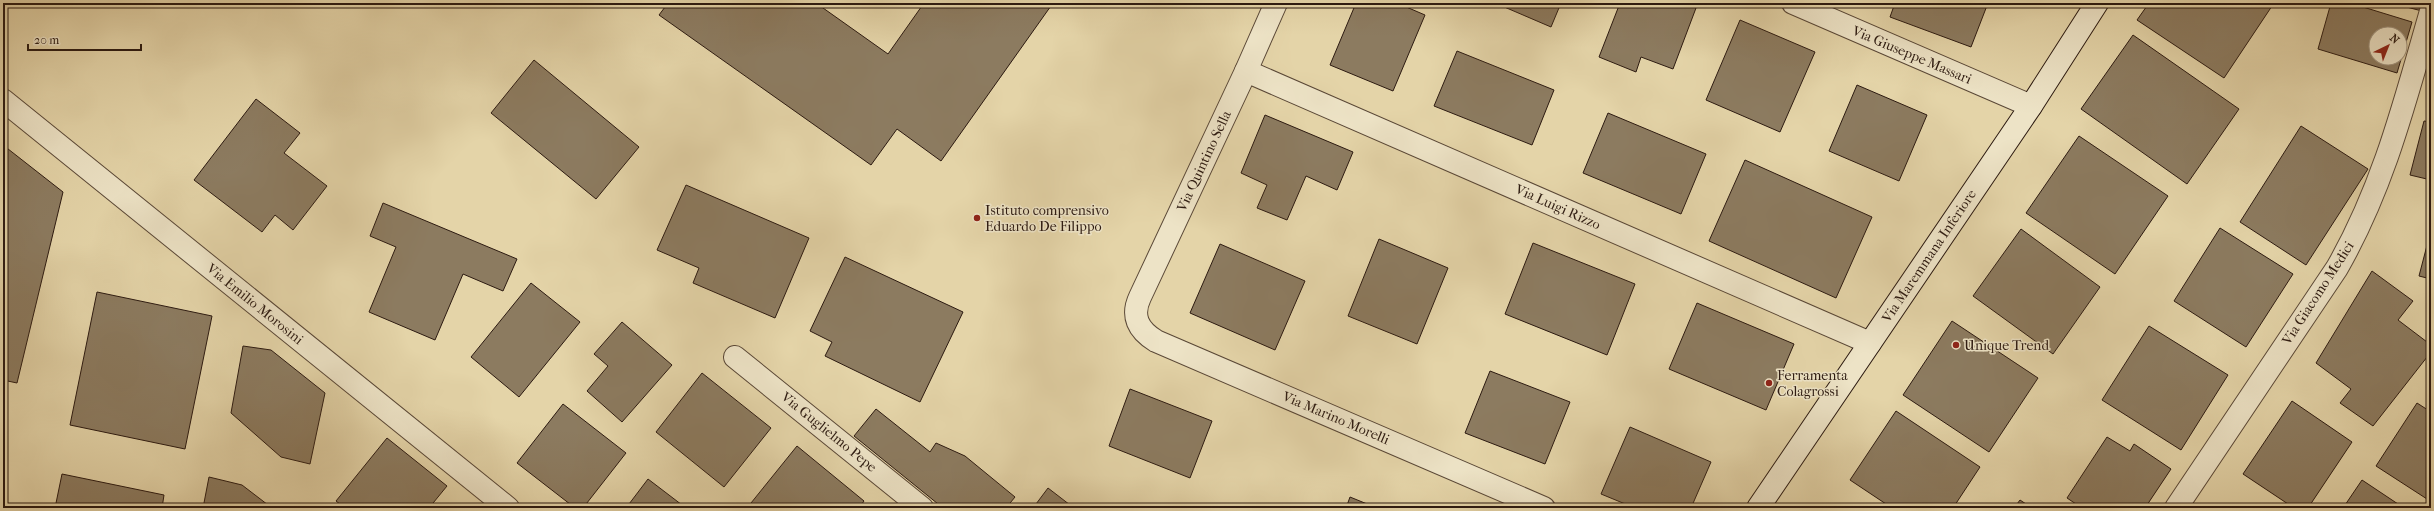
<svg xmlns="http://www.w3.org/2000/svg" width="2434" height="511" font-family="'IM FELL French Canon',serif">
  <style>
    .building { fill: #8c7b60; stroke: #2c1a11; fill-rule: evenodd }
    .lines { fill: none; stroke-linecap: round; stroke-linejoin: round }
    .minor-casing { stroke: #5a4837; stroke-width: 24 }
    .secondary-casing { stroke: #2c1a11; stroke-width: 24 }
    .minor { stroke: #ede3c6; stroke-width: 22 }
    .secondary { stroke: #ede3c6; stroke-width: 22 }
    .poi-dot { fill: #8f2418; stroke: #ede3c6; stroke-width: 1.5 }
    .labels { text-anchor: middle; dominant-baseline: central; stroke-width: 3; stroke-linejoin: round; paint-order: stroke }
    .street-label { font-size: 14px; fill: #2c1a11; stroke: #ede3c6 }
    .poi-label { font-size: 14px; fill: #2c1a11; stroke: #ede3c6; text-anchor: start }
  </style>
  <rect width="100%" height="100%" fill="#e4d4a8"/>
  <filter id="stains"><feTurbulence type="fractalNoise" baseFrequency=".005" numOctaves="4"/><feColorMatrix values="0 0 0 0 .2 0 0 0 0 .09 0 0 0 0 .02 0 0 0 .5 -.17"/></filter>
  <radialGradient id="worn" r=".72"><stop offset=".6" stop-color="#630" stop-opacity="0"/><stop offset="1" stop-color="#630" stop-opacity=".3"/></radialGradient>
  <g class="building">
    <path d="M668,3H816L888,54L924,3H1053L941,161L897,129L871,165L659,15Z"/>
    <path d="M1356,3H1397L1425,15L1393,91L1330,65Z"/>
    <path d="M1495,3H1561L1551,27Z"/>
    <path d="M1620,3H1684L1696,8L1673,69L1641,57L1636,72L1599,57Z"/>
    <path d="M1895,3H1988L1971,47L1890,17Z"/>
    <path d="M2149,3H2274L2224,78L2137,20Z"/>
    <path d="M2331,3H2350L2412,22L2397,73L2318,49ZM2376,34H2400V58H2376Z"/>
    <path d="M2391,3H2424L2422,11Z"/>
    <path d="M1740,20L1815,52L1780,132L1706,100Z"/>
    <path d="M2133,35L2239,109L2187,184L2081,109Z"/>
    <path d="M1457,51L1554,90L1532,145L1434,106Z"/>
    <path d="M534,60L639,147L596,199L491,113Z"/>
    <path d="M1857,85L1927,115L1899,181L1829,151Z"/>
    <path d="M256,99L300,133L284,153L327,186L293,230L275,215L262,232L194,180Z"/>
    <path d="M1608,113L1706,154L1681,214L1583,173Z"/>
    <path d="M1265,115L1353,152L1337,190L1306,176L1287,220L1257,208L1267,185L1241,173Z"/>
    <path d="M2424,121L2431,122V180L2410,175Z"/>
    <path d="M2301,126L2368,169L2306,265L2240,222Z"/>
    <path d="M2079,136L2168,196L2115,274L2026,213Z"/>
    <path d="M3,145L63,192L17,383L3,380Z"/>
    <path d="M1745,160L1872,217L1836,298L1709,241Z"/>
    <path d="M686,185L809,238L775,318L693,283L699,268L657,250Z"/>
    <path d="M383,203L517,259L503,291L463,274L435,340L369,312L396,247L370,236Z"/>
    <path d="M2220,228L2293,274L2246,347L2174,301Z"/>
    <path d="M2021,229L2100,287L2053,354L1973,296Z"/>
    <path d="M2431,230V279L2419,276Z"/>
    <path d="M1379,239L1448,268L1417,344L1348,316Z"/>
    <path d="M1533,243L1635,284L1607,355L1505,314Z"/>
    <path d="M1220,244L1305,281L1275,350L1190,313Z"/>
    <path d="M845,257L963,312L920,402L825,356L832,342L810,331Z"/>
    <path d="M2372,271L2413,301L2398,320L2431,345V352L2373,426L2340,403L2351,389L2316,363Z"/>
    <path d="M531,283L580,322L519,397L471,357Z"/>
    <path d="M97,292L212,316L185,449L70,425Z"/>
    <path d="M1697,303L1794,344L1766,410L1669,369Z"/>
    <path d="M1952,321L2038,378L1989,452L1903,395Z"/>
    <path d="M622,322L672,365L622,422L587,391L608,366L594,354Z"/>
    <path d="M2149,326L2228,375L2181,450L2102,400Z"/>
    <path d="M243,346L271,350L325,393L310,464L281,457L231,413Z"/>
    <path d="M1490,371L1570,402L1545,464L1465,433Z"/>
    <path d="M702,373L771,428L724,487L656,432Z"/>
    <path d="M1130,389L1212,421L1190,478L1109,446Z"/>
    <path d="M2292,401L2352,442L2308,508H2294L2243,474Z"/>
    <path d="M2417,403L2431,412V493L2427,499L2376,466Z"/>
    <path d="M563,404L626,453L583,508H575L517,463Z"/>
    <path d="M876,409L930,452L936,443L965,456L1015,497L1006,508H943L854,436Z"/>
    <path d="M1896,411L1980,467L1953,508H1892L1850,480Z"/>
    <path d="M1630,427L1711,462L1691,508H1635L1601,494Z"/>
    <path d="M2107,437L2130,451L2134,444L2171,469L2145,508H2082L2067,498Z"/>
    <path d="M387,438L447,486L429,508H345L336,501Z"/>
    <path d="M797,446L864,501L859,508H757L751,503Z"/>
    <path d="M62,474L164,495L162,508H55Z"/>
    <path d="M209,477L242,485L272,508H203Z"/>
    <path d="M648,479L686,508H626Z"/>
    <path d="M2362,480L2404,508H2343Z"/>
    <path d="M1048,488L1074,508H1033Z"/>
    <path d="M1350,497L1377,508H1346Z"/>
    <path d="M2020,500L2032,508H2014Z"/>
  </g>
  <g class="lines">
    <g class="minor-casing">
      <g id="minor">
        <path d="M1276,3L1246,71L1140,297C1131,316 1138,330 1156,341L1544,508"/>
        <path d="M1793,3L2031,106"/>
        <path d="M1246,71L1870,343"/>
        <path d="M3,100L508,508"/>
        <path d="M735,357L922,508"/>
        <path d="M2176,508L2337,268C2384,186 2405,101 2431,11"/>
      </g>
    </g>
    <g class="secondary-casing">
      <path id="secondary" d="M1758,508L2031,106L2097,3"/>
    </g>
    <use href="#minor" class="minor"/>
    <use href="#secondary" class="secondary"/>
  </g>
  <g class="poi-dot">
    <circle cx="977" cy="218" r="4"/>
    <circle cx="1956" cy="345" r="4"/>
    <circle cx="1769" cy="383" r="4"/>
  </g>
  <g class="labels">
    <g class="street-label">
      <text transform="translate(1912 55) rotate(23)">Via Giuseppe Massari</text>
      <text transform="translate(1204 161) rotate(-65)">Via Quintino Sella</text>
      <text transform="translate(1558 207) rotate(24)">Via Luigi Rizzo</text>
      <text transform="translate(1929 256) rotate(-56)">Via Maremmana Inferiore</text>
      <text transform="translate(2318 293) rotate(-57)">Via Giacomo Medici</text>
      <text transform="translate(255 304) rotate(39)">Via Emilio Morosini</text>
      <text transform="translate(1336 418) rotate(23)">Via Marino Morelli</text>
      <text transform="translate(829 432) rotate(39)">Via Guglielmo Pepe</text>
    </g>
    <g class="poi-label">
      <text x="985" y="210">Istituto comprensivo<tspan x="985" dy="16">Eduardo De Filippo</tspan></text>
      <text x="1964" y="345">Unique Trend</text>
      <text x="1777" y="375">Ferramenta<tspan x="1777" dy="16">Colagrossi</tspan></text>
    </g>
  </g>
  <rect width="2434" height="511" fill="none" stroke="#e4d4a8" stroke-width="16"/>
  <rect x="4" y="4" width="2426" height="503" fill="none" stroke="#2c1a11" stroke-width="2"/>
  <rect x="8" y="8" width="2418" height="495" fill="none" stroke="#2c1a11"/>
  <g transform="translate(2388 46) rotate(43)"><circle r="19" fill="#ede3c6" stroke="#a0937e"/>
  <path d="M0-3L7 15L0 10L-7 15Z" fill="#8f2418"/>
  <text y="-6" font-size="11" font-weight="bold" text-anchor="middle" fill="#2c1a11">N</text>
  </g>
  <path d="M28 44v6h113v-6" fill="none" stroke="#2c1a11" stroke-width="2"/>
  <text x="34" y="44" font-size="12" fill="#2c1a11" stroke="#ede3c6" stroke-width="3" paint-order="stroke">20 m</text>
  <rect width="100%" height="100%" filter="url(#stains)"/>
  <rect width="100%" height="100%" fill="url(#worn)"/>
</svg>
